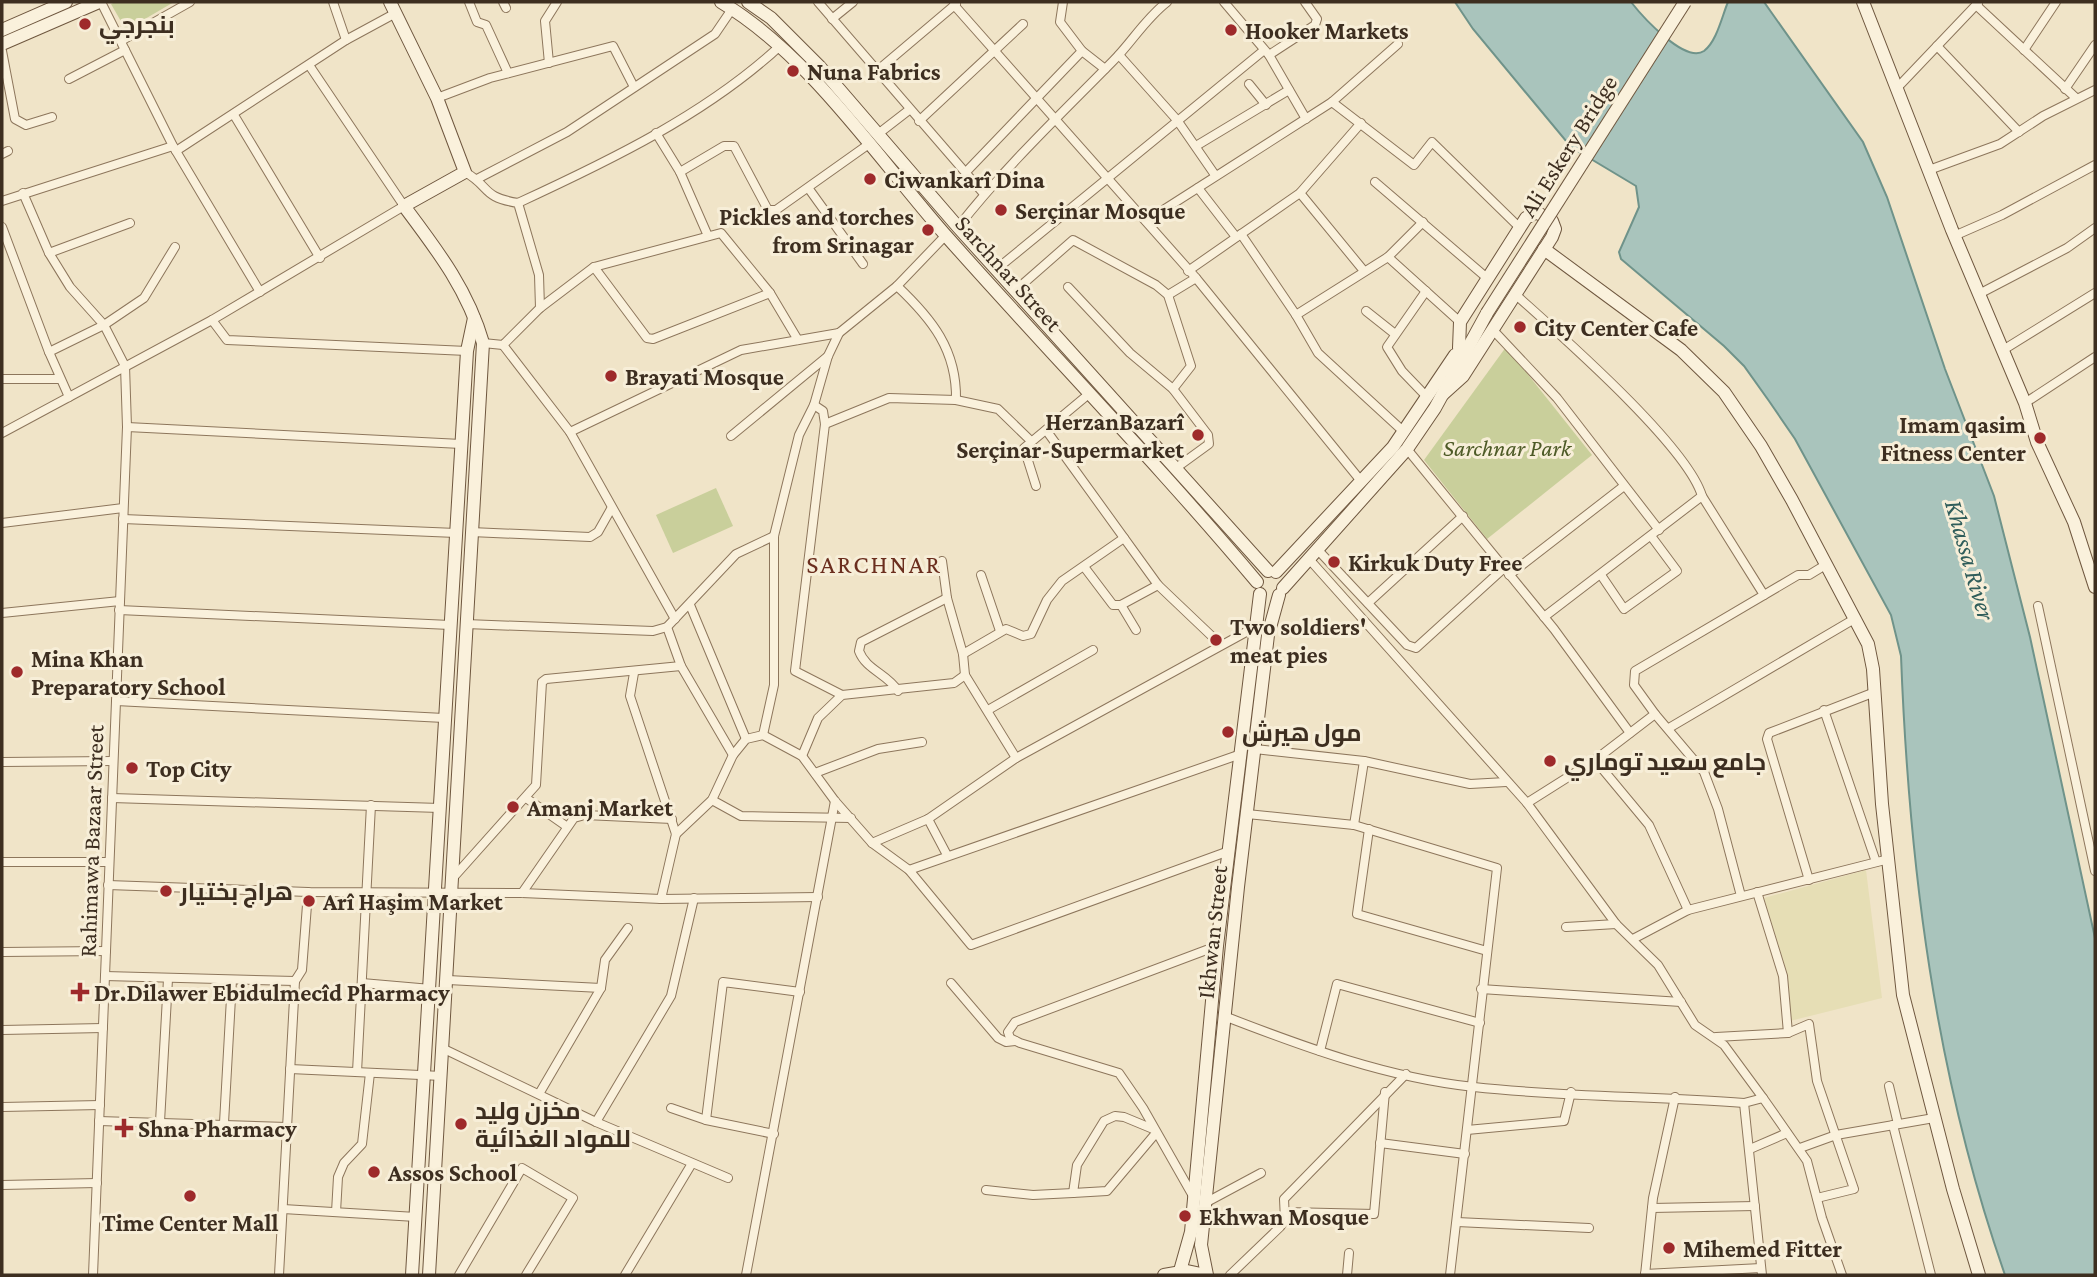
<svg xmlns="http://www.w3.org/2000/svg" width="2097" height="1277" font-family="'Crimson Pro',Cairo,serif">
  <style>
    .farmland { fill: #e6deb5 }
    .green { fill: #c9cf9b }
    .water { fill: #a9c4bc; stroke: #6f938a; stroke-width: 2 }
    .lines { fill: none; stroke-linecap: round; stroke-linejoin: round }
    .street-casing { stroke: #8d765c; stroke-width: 10 }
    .secondary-casing { stroke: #6f573f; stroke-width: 14 }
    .street { stroke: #faf1dc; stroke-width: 8 }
    .secondary { stroke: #faf1dc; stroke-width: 12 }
    .secondary-bridge-casing { stroke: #6f573f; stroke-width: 14; stroke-linecap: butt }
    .secondary-bridge { stroke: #faf1dc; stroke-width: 12 }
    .poi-dot { fill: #9e2a2b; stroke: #f7eed8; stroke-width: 2.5 }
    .labels { text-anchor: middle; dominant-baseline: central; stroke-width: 6; stroke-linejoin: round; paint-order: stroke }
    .poi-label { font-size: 24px; font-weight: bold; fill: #3d2e20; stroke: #f7eed8; text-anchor: start }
    .street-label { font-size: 24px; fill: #3d2e20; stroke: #f7eed8 }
    .park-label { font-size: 24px; font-style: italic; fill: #4d5a26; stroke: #f7eed8 }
    .water-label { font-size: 26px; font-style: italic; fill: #2f5d5a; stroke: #f7eed8 }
    .neighbourhood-label { font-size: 26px; letter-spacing: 2px; fill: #6b2e1e; stroke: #f7eed8 }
  </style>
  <rect width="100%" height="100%" fill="#f0e4c8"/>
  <path class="farmland" d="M1866,870L1882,998L1790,1021L1787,973L1764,898Z"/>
  <g class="green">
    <path d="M116,2H174L126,30L111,4Z"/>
    <path d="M1506,347L1592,455L1487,539L1424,460Z"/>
    <path d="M716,488L733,526L673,553L656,515Z"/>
  </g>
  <path class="water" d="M1455,2H1631C1642,16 1685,64 1704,51C1717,41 1722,16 1728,2H1764L1863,142L1887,197L1945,369L1994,496L2030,637L2095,938V1275H2005C1935,1075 1909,867 1901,656L1891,615L1795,439L1769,401L1744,366L1724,346L1621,259L1619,252L1639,207L1636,186L1571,147L1473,29Z"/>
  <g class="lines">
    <g class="street-casing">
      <g id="street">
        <path d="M101,2L173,146L260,292"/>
        <path d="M333,2L346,40"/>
        <path d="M469,2L477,22L486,25L508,73"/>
        <path d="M503,2L506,8"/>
        <path d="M818,2L984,194"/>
        <path d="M1224,2L1269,55L1306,119"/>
        <path d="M954,5L1196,278L1361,481"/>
        <path d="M1976,5L2076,98"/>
        <path d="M832,19L853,2"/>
        <path d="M121,41L190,2"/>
        <path d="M1937,46L2019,132"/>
        <path d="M2024,50L2056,2"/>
        <path d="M2,51L15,119L26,125L52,117"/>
        <path d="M1082,51L1105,69"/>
        <path d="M1119,55L1177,120L1215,175"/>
        <path d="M1269,55L1315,25L1317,19L1305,2"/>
        <path d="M549,63L545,21L557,2"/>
        <path d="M878,70L956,4"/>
        <path d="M69,79L125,50"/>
        <path d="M1249,84L1266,105"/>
        <path d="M1898,87L1978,3"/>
        <path d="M2065,89L2095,45"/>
        <path d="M437,98L490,78L613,46L634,87"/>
        <path d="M1332,102L1414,165L1432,142L1520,228"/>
        <path d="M234,115L320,258"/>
        <path d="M919,121L1023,24"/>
        <path d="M656,133L680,172L708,236"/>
        <path d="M878,134L909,110"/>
        <path d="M1196,146L1289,90"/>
        <path d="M176,151L346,40L394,14"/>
        <path d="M2,154L8,151"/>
        <path d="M1929,170L2000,144L2043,116L2095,90"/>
        <path d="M465,172C491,187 481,197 518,203L539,275L540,308"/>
        <path d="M680,172L724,146H734L768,210H776L869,144"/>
        <path d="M966,172L1082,51L1060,22L1063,2"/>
        <path d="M477,179L567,132L715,34L732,9"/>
        <path d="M1375,182L1487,278"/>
        <path d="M1198,188L1236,237"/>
        <path d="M809,189L863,264"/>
        <path d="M23,193L49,253L130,223"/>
        <path d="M1300,193L1364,271"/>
        <path d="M2,201L173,146"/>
        <path d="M518,203C609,161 707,114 781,45"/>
        <path d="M1146,221L1332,102L1398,44"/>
        <path d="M2,227L49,352"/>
        <path d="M958,227C1005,167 1060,115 1113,61C1132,42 1145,19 1167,2"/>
        <path d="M1241,234L1296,315L1318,353L1404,432"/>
        <path d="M1954,236L2002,215L2095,165"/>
        <path d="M49,253L70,287L104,325L125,366L127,427L93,1275"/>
        <path d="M1388,257L1460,322"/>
        <path d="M594,267L647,338L653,339L770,293"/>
        <path d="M998,268L1263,51"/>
        <path d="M1188,271L1300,193L1361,123"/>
        <path d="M897,286C932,319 957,350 956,400"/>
        <path d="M1068,287L1130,353L1173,389L1208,435L1209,444L1176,468"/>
        <path d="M1016,290L1073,240L1156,285L1168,295L1191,366L1173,389"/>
        <path d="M1426,291L1387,347L1402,371L1427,397"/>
        <path d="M1515,294C1558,333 1687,445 1702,496L1764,595"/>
        <path d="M1979,294L2067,248L2095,228"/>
        <path d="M1168,295L1196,278"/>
        <path d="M1366,311L1395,334"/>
        <path d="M1296,315L1388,257L1423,222"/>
        <path d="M212,320L227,340L467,351"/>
        <path d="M1493,330L1557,398L1659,530"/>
        <path d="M483,343L503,345L540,308L594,267L721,233L770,293L798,340"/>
        <path d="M503,345L570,432L675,619"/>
        <path d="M2003,350L2095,293"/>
        <path d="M2,379H60"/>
        <path d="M69,397L49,352L104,325L144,298L175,247"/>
        <path d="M2025,403L2095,357"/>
        <path d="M814,405L823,411L825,424L795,671L842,695"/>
        <path d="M825,424L889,398L956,400L998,409L1031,441"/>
        <path d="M127,427L461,444"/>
        <path d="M1046,430L1158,585L1220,644"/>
        <path d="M570,432L741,350L839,333L897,286L946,235"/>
        <path d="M2,433L212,320L404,206L309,65"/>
        <path d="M731,436L828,356"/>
        <path d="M1407,449L1554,629L1630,733"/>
        <path d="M1036,486L1024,448L1090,393"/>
        <path d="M123,519L456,533"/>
        <path d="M2,523L123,508"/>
        <path d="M471,532L590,537L598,532L611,509"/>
        <path d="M1317,549L1407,645L1416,648L1504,568"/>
        <path d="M1309,559L1527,803L1616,924L1658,965L1695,1025L1724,1045L1763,1098L1744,1103L1762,1275"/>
        <path d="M942,561L947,598L963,654L965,675L1016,758"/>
        <path d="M1085,568L1113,605H1121L1158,585"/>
        <path d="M981,575L1000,631"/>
        <path d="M1509,575L1624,486"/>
        <path d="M1601,575L1624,609L1677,571L1651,536"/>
        <path d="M1368,603L1463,516"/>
        <path d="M690,605L746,739"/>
        <path d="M1121,605L1136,630"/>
        <path d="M2038,606L2095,871"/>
        <path d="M119,610L450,625"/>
        <path d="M2,613L120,601"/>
        <path d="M1544,617L1702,496"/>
        <path d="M466,624L653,631L667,627L736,554L774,536"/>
        <path d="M667,627L681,666L733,755"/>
        <path d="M963,654L1006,629L1023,636L1031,634L1047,600L1062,581L1124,538"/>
        <path d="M634,673L630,696L676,834L661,899"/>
        <path d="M898,691C888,674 866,670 859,651L861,642L947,598"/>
        <path d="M116,701L444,718"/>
        <path d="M988,710L1093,650"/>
        <path d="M1824,710L1876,862"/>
        <path d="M1655,714L1704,772L1718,809L1741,896"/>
        <path d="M1669,728L1856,618"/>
        <path d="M763,735L774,685V536L799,435L814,405L828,356L839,333"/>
        <path d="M1255,749L1364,761L1470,784L1506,782"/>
        <path d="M802,756L818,718L842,695L954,683L965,675"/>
        <path d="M1595,760L1649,825L1688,910"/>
        <path d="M2,762L113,761"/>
        <path d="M815,773L878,749L922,742"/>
        <path d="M112,798L440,808"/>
        <path d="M526,798L566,826"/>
        <path d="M712,800L741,816L851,818"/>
        <path d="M1527,803L1595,760L1655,714L1634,685L1635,671L1798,575H1809L1827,564"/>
        <path d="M1247,814L1354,825L1497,868L1450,1275"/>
        <path d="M928,819L947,855"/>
        <path d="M1354,825L1364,761"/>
        <path d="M1369,829L1357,914L1487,951"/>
        <path d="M676,834L712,800L733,755L746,739L763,735L802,756L835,801L872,843L909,870L971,945L1229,851"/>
        <path d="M872,843L928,819L1016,758L1257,626"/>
        <path d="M2,862H109"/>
        <path d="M909,870L1241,754"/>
        <path d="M452,879L536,785L542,682L546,679L681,666"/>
        <path d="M1809,880L1767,739L1769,733L1875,692"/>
        <path d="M108,885L308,892L522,893L661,899L818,897"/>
        <path d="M1757,892L1783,976L1788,1033"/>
        <path d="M522,893L574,818L585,815L672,819"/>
        <path d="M1566,927L1616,924"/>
        <path d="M1633,939L1688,910L1889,859"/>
        <path d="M2,952L106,951"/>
        <path d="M105,976L295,981L302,970L308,892"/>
        <path d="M448,980L601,988"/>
        <path d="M362,983L431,989"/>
        <path d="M951,983L998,1038L1006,1042L1015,1041"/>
        <path d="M1481,989L1681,1002"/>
        <path d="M1224,1016C1304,1047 1388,1078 1474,1087C1563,1097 1654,1096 1744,1103"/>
        <path d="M2,1030L103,1028"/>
        <path d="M1716,1037L1788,1033L1809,1024L1817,1081L1854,1189L1817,1198"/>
        <path d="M444,1049L596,1122L728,1178"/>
        <path d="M1320,1051L1337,984L1480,1023"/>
        <path d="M290,1069L442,1076"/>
        <path d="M357,1072L371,805"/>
        <path d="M1889,1086L1898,1124"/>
        <path d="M539,1094L601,988L605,960L628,928"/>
        <path d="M1763,1098L1807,1161L1822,1218L1842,1275"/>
        <path d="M2,1107L100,1105"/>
        <path d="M671,1108L706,1120L774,1134"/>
        <path d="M706,1120L723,982L800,992"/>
        <path d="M99,1121L287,1127"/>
        <path d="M160,1122L168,979"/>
        <path d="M596,1122L671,996L694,898"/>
        <path d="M224,1123L232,980"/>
        <path d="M1893,1125L1931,1275"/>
        <path d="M1153,1129L1124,1117L1115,1116L1104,1121L1077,1165L1073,1193L1107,1191L1156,1133"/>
        <path d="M1467,1130L1564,1121L1571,1092"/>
        <path d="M1380,1143L1465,1154"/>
        <path d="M1800,1148L1836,1135L1934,1118"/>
        <path d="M1750,1149L1787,1133"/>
        <path d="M2,1185L97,1183"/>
        <path d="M986,1190L1033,1195L1073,1193"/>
        <path d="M1193,1196L1143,1108L1119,1073L1020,1043L1010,1038L1008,1032L1015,1022L1217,946"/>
        <path d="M1205,1203L1261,1173"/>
        <path d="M1652,1208L1755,1206"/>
        <path d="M283,1209L416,1217"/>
        <path d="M336,1212L338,1177L344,1163L362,1144L370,1073"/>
        <path d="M1286,1212L1374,1214L1385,1092"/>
        <path d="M1457,1222L1589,1228"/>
        <path d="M1645,1274L1761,1268"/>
        <path d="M279,1275L295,981"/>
        <path d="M459,1275L522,1168L573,1198L526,1275"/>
        <path d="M625,1275L691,1165"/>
        <path d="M746,1275L835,801"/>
        <path d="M1230,1275L1280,1227L1285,1220L1284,1199L1406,1074"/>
        <path d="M1347,1275L1349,1253"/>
        <path d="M1645,1275L1653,1198L1675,1097"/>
      </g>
    </g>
    <g class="secondary-casing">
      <g id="secondary">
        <path d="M390,2L437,98L465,172L404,206C437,250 468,290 483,343L429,1275"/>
        <path d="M721,2C810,55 879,160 948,238C1050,353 1158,464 1257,582"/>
        <path d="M748,2L771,18L820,67L958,227L1268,571"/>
        <path d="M1863,2L1952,230L2025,403L2037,442L2074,522L2095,587"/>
        <path d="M2,30L66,2"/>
        <path d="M2,44L99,2"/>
        <path d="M1544,249L1681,350L1724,392L1761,446L1792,500L1868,644L1873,669L1882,804L1903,995L1953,1189L1979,1275"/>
        <path d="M1443,394L1463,376L1552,237L1555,229L1552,221L1536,212L1526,218L1460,322L1459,348"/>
        <path d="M1276,572L1393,447L1455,355"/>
        <path d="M1283,588L1407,449L1435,408L1487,313"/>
        <path d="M1180,1271L1191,1232L1217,946L1260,594"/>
        <path d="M412,1275L467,351L474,318"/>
        <path d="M1164,1275L1187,1271L1206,1275"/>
        <path d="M1207,1275L1201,1245L1238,887L1268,635L1279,595"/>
      </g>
    </g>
    <use href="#street" class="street"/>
    <use href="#secondary" class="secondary"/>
    <g class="secondary-bridge-casing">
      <path id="secondary-bridge" d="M1487,313L1685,2"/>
    </g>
    <use href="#secondary-bridge" class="secondary-bridge"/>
  </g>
  <g class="poi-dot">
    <circle cx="85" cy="24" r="7"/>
    <circle cx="1231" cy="30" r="7"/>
    <circle cx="793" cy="71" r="7"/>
    <circle cx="870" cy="179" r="7"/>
    <circle cx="1001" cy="210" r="7"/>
    <circle cx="928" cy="230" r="7"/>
    <circle cx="1520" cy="327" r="7"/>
    <circle cx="611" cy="376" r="7"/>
    <circle cx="1198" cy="435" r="7"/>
    <circle cx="2040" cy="438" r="7"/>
    <circle cx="1334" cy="562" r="7"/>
    <circle cx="1216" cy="640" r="7"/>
    <circle cx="17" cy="672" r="7"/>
    <circle cx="1228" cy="732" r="7"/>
    <circle cx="1550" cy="761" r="7"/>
    <circle cx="132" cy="768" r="7"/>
    <circle cx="513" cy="807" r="7"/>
    <circle cx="166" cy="891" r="7"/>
    <circle cx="309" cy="901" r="7"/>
    <path d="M76.5 981.5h7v7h7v7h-7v7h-7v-7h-7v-7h7z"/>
    <circle cx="461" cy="1124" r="7"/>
    <path d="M120.5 1117.5h7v7h7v7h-7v7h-7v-7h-7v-7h7z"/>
    <circle cx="374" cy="1172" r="7"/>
    <circle cx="190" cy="1196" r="7"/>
    <circle cx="1185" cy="1216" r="7"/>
    <circle cx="1669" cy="1248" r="7"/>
  </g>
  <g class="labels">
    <g class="poi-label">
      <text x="99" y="24">بنجرجي</text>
      <text x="1245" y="30">Hooker Markets</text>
      <text x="807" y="71">Nuna Fabrics</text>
      <text x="884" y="179">Ciwankarî Dina</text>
      <text x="1015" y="210">Serçinar Mosque</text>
      <text x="914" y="216" text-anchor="end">Pickles and torches<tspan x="914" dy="28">from Srinagar</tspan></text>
      <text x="1534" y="327">City Center Cafe</text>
      <text x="625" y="376">Brayati Mosque</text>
      <text x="1184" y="421" text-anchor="end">HerzanBazarî<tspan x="1184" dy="28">Serçinar-Supermarket</tspan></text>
      <text x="2026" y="424" text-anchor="end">Imam qasim<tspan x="2026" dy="28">Fitness Center</tspan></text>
      <text x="1348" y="562">Kirkuk Duty Free</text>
      <text x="1230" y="626">Two soldiers'<tspan x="1230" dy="28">meat pies</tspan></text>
      <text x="31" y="658">Mina Khan<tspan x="31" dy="28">Preparatory School</tspan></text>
      <text x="1242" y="732">مول هيرش</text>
      <text x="1564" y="761">جامع سعيد توماري</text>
      <text x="146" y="768">Top City</text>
      <text x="527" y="807">Amanj Market</text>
      <text x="180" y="891">هراج بختيار</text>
      <text x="323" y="901">Arî Haşim Market</text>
      <text x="94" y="992">Dr.Dilawer Ebidulmecîd Pharmacy</text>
      <text x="475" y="1110">مخزن وليد<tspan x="475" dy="28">للمواد الغذائية</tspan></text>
      <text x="138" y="1128">Shna Pharmacy</text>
      <text x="388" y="1172">Assos School</text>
      <text x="1199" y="1216">Ekhwan Mosque</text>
      <text x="190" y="1222" text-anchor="middle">Time Center Mall</text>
      <text x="1683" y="1248">Mihemed Fitter</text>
    </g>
    <g class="street-label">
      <text transform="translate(1568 146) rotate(-58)">Ali Eskery Bridge</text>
      <text transform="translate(1009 273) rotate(48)">Sarchnar Street</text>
      <text transform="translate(91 841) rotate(-88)">Rahimawa Bazaar Street</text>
      <text transform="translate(1212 932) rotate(-84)">Ikhwan Street</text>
    </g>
    <g class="park-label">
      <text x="1507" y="447">Sarchnar Park</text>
    </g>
    <g class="water-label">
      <text transform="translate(1970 560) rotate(74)">Khassa River</text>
    </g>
    <g class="neighbourhood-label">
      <text x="874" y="564">SARCHNAR</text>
    </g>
  </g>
  <rect width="2097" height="1277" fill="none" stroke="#3d2e20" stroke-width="7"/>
</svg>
